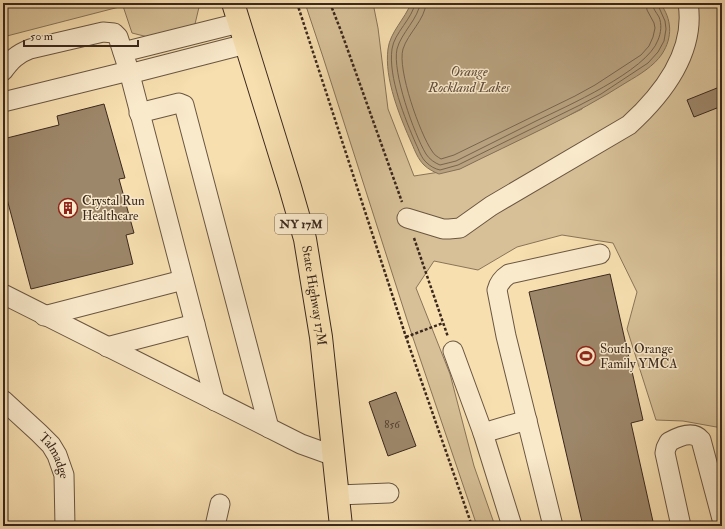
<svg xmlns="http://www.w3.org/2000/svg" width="725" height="529" font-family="'IM FELL Double Pica',serif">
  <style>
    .green { fill: #d7c097; stroke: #89745a }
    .water { fill: #b7a17e; stroke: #857158 }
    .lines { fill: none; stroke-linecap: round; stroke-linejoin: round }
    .shore { stroke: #79644e; stroke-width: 1 }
    .building { fill: #9d876a; stroke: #3b281e }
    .minor-casing { stroke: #6a5642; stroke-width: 21 }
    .major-casing { stroke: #3b281e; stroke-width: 24 }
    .path { stroke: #3b281e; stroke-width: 2.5; stroke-dasharray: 3 2; stroke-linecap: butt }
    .minor { stroke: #faeacc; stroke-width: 19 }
    .major { stroke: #f7dfb0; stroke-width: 22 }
    .labels { text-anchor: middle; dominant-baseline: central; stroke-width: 3; stroke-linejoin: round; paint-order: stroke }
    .number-label { font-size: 11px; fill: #544031 }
    .shield { fill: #faeacc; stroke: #746252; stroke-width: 1 }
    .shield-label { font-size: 12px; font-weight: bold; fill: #3b281e }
    .poi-label { font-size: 13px; fill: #3b281e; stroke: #faeacc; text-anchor: start }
    .street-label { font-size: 13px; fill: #3b281e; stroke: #faeacc }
    .water-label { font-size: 14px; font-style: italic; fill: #604c3b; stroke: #faeacc }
  </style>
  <rect width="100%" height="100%" fill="#f7dfb0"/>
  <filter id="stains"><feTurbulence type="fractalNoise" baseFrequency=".005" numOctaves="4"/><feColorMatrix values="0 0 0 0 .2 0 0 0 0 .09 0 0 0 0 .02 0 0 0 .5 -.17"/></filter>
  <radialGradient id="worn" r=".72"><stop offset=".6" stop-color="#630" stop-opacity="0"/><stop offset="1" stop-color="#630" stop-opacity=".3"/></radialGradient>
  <g class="green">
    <path d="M3,3H200L195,24L148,37L132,33L123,6L3,37Z"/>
    <path d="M305,3H373L378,28L388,109L414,176L459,169L582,109L647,3H722V428L683,421L656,420L627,329L637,292L613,243L562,235L517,247L478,270L434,261L416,288L450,374L474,466L495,526H477L410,329L323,57Z"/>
  </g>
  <path class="water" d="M411,3H660C672,19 673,37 662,54C654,66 639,75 627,82C574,116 516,141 460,169L439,174C434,172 428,169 424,165C418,159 415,151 412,144C400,117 384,79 388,49C390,32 405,19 411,3Z"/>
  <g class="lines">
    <g class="shore">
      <path d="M415,3C413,18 394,33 392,49C388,77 405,119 416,144C419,150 421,158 427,163C430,166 435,169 440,170L458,165L580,105L601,94L648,63L658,52L664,41L666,29L665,21L657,3"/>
      <path d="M420,3C419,18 401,33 397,49C392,72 414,134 426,154C429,159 435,163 440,165L456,161C483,148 509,134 536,121C565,107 647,71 658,40C661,33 662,24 659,17C656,12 653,9 652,3"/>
      <path d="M426,3C425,20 408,33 403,49C397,69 420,134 432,151C434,155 438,157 441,159L454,155L575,96L595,85L641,55L649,46L653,37L655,28L654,23L647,10L646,3"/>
    </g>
  </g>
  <g class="building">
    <path d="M722,86V106L694,117L687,100Z"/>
    <path d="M104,104L125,178L119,179L134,233L126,235L133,264L31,289L3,184V139L59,125L57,116Z"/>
    <path d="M610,274L643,420L631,423L654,526H583L529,292Z"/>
    <path d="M396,392L416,446L388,456L369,402Z"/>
  </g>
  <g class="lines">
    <g class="minor-casing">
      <g id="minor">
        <path d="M123,52L239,23"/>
        <path d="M3,71C11,60 17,54 30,49L103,32L114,33L118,37L129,71L215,401"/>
        <path d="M129,74L246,44"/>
        <path d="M3,102L129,71"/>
        <path d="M139,113L179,103L184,105L185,109L269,428"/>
        <path d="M407,218L443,229H449L460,228L491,206L629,125C663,94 696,52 688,3"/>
        <path d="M3,294L301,444L326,453H334"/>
        <path d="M44,316L183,280"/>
        <path d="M107,347L195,324"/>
        <path d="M453,351L483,433L512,526"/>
        <path id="s1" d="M3,400L39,433L51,445L57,455L64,475L65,526"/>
        <path d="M483,433L527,420"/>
        <path d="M338,495L389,493"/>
        <path d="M215,526L220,504"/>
        <path d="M553,526L506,336L497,290C499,282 503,278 509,274L600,254"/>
        <path d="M681,526L665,453L666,448L669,442C678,437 693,430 701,440L722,519"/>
      </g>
    </g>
    <g class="major-casing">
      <g id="major">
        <path id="s2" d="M233,3L290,187L305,239L321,337L341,526"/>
      </g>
    </g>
    <g class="path">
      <path d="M297,3L406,337L472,526"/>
      <path d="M330,3L341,31L402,202"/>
      <path d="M414,238L448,337"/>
      <path d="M406,337L443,323"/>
    </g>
    <use href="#minor" class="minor"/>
    <use href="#major" class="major"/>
  </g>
  <defs>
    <g id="building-ring" transform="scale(1)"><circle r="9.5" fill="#faeacc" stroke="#8f2418" stroke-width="1.5"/><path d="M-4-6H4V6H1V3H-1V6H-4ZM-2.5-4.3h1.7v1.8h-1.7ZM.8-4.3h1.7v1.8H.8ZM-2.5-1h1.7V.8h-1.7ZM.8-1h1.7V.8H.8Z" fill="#8f2418"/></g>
    <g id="stadium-ring" transform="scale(1)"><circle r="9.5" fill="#faeacc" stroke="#8f2418" stroke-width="1.5"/><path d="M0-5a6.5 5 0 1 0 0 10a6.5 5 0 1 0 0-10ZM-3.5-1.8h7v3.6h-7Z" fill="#8f2418"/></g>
  </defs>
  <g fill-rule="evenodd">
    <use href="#building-ring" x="68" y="208"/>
    <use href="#stadium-ring" x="586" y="356"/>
  </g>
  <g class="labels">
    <g class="number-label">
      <text x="392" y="424">856</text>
    </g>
    <rect class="shield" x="275" y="214" width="52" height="20" rx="3"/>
    <g class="shield-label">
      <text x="301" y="224">NY 17M</text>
    </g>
    <g class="poi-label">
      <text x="82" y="201">Crystal Run<tspan x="82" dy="15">Healthcare</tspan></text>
      <text x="600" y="349">South Orange<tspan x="600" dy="15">Family YMCA</tspan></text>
    </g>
    <g class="street-label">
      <text stroke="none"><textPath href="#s2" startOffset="304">State Highway 17M</textPath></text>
      <text stroke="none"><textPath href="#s1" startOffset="77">Talmadge</textPath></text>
    </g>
    <g class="water-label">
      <text x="469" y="71">Orange<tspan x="469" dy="16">Rockland Lakes</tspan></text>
    </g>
  </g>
  <rect width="725" height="529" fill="none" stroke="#f7dfb0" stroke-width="16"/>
  <rect x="4" y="4" width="717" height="521" fill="none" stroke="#3b281e" stroke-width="2"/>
  <rect x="8" y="8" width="709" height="513" fill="none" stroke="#3b281e"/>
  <path d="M24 40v6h114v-6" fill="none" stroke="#3b281e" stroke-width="2"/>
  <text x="30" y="40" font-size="12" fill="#3b281e" stroke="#faeacc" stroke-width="3" paint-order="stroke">50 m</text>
  <rect width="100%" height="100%" filter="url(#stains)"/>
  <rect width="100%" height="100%" fill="url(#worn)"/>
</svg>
